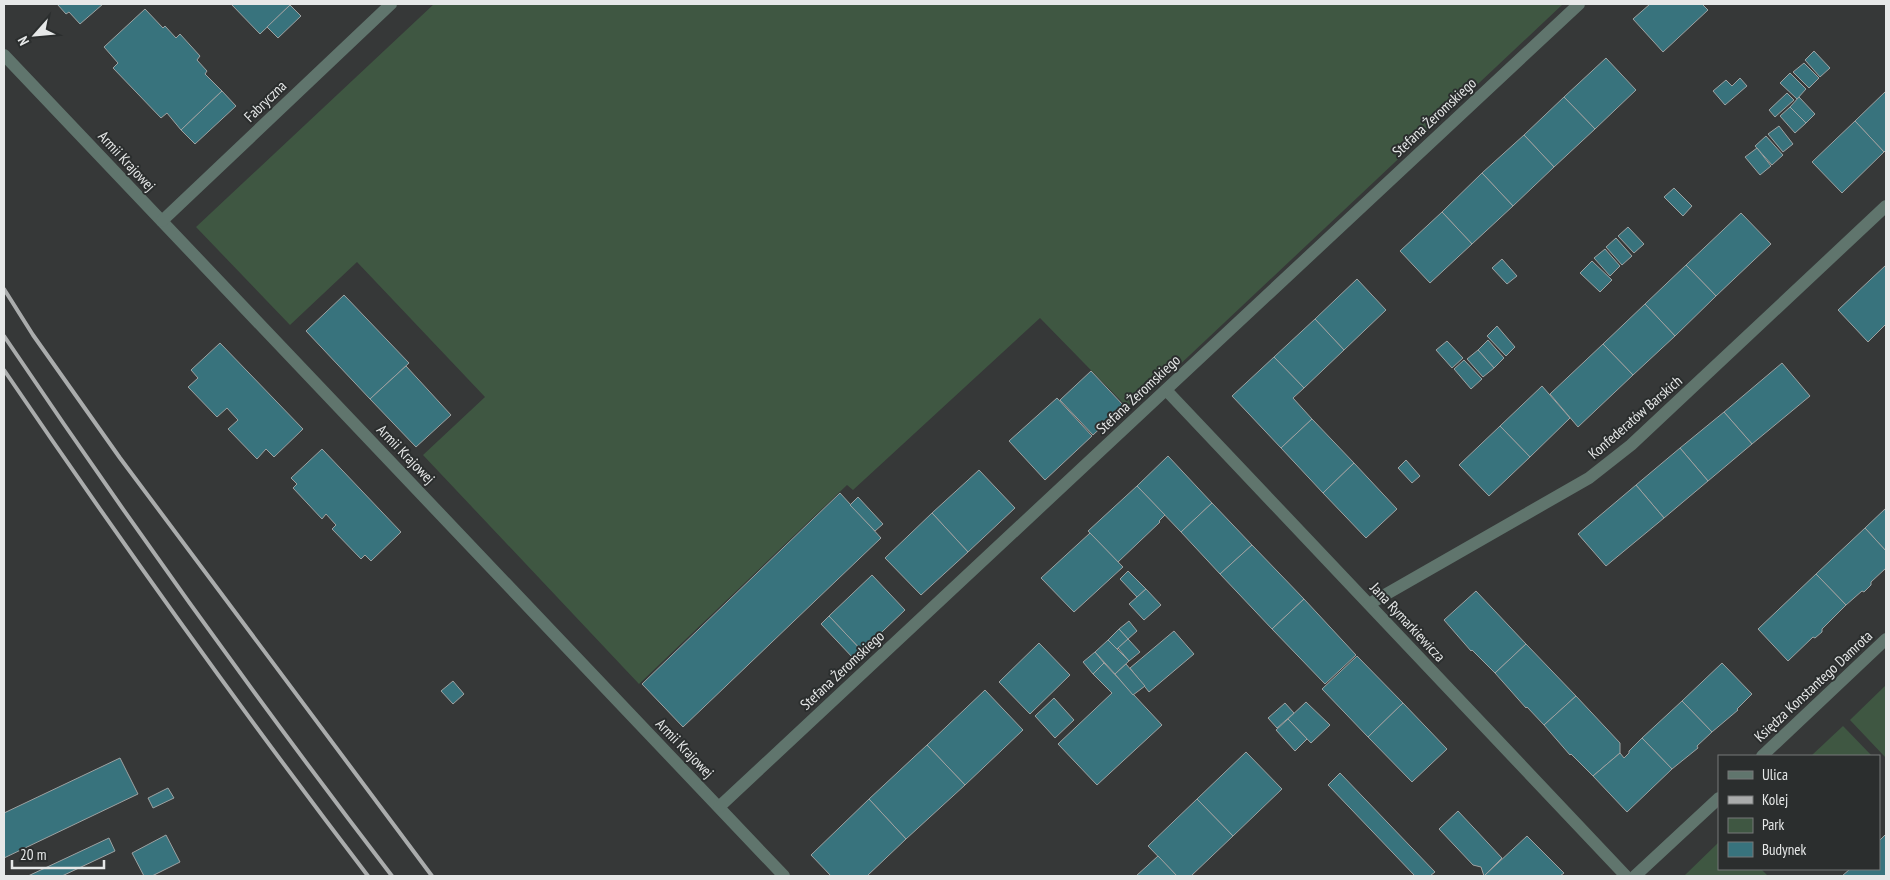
<svg xmlns="http://www.w3.org/2000/svg" width="1890" height="880" font-family="'PT Sans Narrow',sans-serif">
  <style>
    .green { fill: #3f5742 }
    .building { fill: #38737d; stroke: #9ea2a2 }
    .lines { fill: none; stroke-linecap: round; stroke-linejoin: round }
    .street { stroke: #60756d; stroke-width: 12 }
    .rail { stroke: #aaacac; stroke-width: 4 }
    .labels { text-anchor: middle; dominant-baseline: central; stroke-width: 4; stroke-linejoin: round; paint-order: stroke }
    .street-label { font-size: 15px; fill: #e6e8e8; stroke: #2b2e2e }
  </style>
  <rect width="100%" height="100%" fill="#363838"/>
  <g class="green">
    <path d="M434,4H1563L1139,403L1125,405L1040,318L853,490L847,485L639,684L423,455L485,397L357,262L290,325L196,227Z"/>
    <path d="M1886,685V758L1850,720Z"/>
    <path d="M1843,726L1872,756H1811Z"/>
    <path d="M1719,842V869H1761L1768,876H1684Z"/>
  </g>
  <g class="building">
    <path d="M57,4H103L80,24L69,12L66,14Z"/>
    <path d="M231,4H289L290,5L260,34Z"/>
    <path d="M1650,4H1702L1708,10L1663,52L1633,19Z"/>
    <path d="M290,5L301,16L278,38L267,27Z"/>
    <path d="M145,9L163,28L165,26L176,38L180,34L200,56L197,60L207,71L205,74L222,91L181,130L167,113L161,118L113,68L118,63L104,47Z"/>
    <path d="M1814,51L1830,68L1820,77L1805,60Z"/>
    <path d="M1606,58L1636,90L1595,129L1564,97Z"/>
    <path d="M1804,63L1819,78L1809,88L1793,72Z"/>
    <path d="M1790,73L1806,89L1797,99L1780,83Z"/>
    <path d="M1740,78L1747,86L1725,105L1713,91L1726,80L1732,86Z"/>
    <path d="M222,91L236,106L195,144L181,130Z"/>
    <path d="M1886,91V150L1884,152L1855,121Z"/>
    <path d="M1787,93L1794,100L1775,117L1769,110Z"/>
    <path d="M1564,97L1595,129L1554,167L1524,135Z"/>
    <path d="M1799,97L1815,114L1806,123L1790,107Z"/>
    <path d="M1790,107L1806,123L1795,133L1780,116Z"/>
    <path d="M1855,121L1884,152L1842,193L1812,162Z"/>
    <path d="M1779,126L1793,144L1783,152L1768,134Z"/>
    <path d="M1524,135L1554,167L1513,206L1482,173Z"/>
    <path d="M1766,136L1783,155L1772,165L1755,146Z"/>
    <path d="M1757,148L1771,166L1760,175L1745,157Z"/>
    <path d="M1482,173L1513,206L1472,244L1442,212Z"/>
    <path d="M1674,188L1692,206L1683,216L1664,197Z"/>
    <path d="M1442,212L1472,244L1430,283L1400,251Z"/>
    <path d="M1741,213L1771,244L1716,296L1686,265Z"/>
    <path d="M1628,227L1644,244L1634,253L1618,236Z"/>
    <path d="M1616,238L1632,256L1622,265L1606,247Z"/>
    <path d="M1605,249L1620,266L1610,276L1594,258Z"/>
    <path d="M1502,259L1517,276L1507,284L1492,268Z"/>
    <path d="M1592,261L1612,280L1600,292L1580,273Z"/>
    <path d="M1686,265L1716,296L1675,336L1645,304Z"/>
    <path d="M1886,265V324L1868,342L1838,310Z"/>
    <path d="M1357,279L1386,310L1344,350L1315,319Z"/>
    <path d="M344,295L409,363L370,399L306,331Z"/>
    <path d="M1645,304L1675,336L1633,375L1603,344Z"/>
    <path d="M1315,319L1344,350L1304,388L1274,357Z"/>
    <path d="M1497,326L1515,347L1506,356L1487,336Z"/>
    <path d="M1488,340L1504,358L1494,368L1478,350Z"/>
    <path d="M1447,341L1463,358L1452,368L1436,350Z"/>
    <path d="M220,343L303,429L274,457L266,449L257,459L228,429L238,420L227,408L217,417L188,387L198,378L191,370Z"/>
    <path d="M1603,344L1633,375L1578,427L1550,394Z"/>
    <path d="M1478,350L1494,368L1483,377L1467,359Z"/>
    <path d="M1274,357L1304,388L1293,398L1312,419L1281,448L1232,396Z"/>
    <path d="M1464,360L1482,379L1471,389L1454,369Z"/>
    <path d="M1782,363L1810,396L1752,444L1724,412Z"/>
    <path d="M406,366L451,415L416,447L370,399Z"/>
    <path d="M1091,371L1124,406L1093,435L1060,400Z"/>
    <path d="M1542,386L1570,418L1530,457L1500,426Z"/>
    <path d="M1057,398L1092,436L1045,480L1009,441Z"/>
    <path d="M1724,412L1752,444L1708,481L1680,448Z"/>
    <path d="M1312,419L1354,463L1323,493L1281,448Z"/>
    <path d="M1500,426L1530,457L1489,496L1459,465Z"/>
    <path d="M1680,448L1708,481L1664,518L1636,485Z"/>
    <path d="M322,449L401,532L371,561L365,555L361,559L332,529L336,525L326,514L322,519L293,488L297,484L291,478Z"/>
    <path d="M1168,456L1212,503L1181,532L1137,486Z"/>
    <path d="M1406,460L1420,476L1412,483L1398,468Z"/>
    <path d="M1354,463L1397,509L1366,538L1323,493Z"/>
    <path d="M979,470L1015,508L968,552L932,513Z"/>
    <path d="M1636,485L1664,518L1606,566L1578,534Z"/>
    <path d="M1137,486L1165,515L1159,521L1160,522L1118,562L1088,531Z"/>
    <path d="M840,493L881,538L683,727L642,684Z"/>
    <path d="M858,497L883,524L875,531L850,505Z"/>
    <path d="M1212,503L1252,545L1220,574L1181,532Z"/>
    <path d="M1886,508V551L1865,528Z"/>
    <path d="M932,513L968,552L921,595L885,558Z"/>
    <path d="M1865,528L1886,551V568L1871,582V585L1864,592L1862,591L1846,605L1816,574Z"/>
    <path d="M1090,533L1123,567L1074,612L1041,578Z"/>
    <path d="M1252,545L1304,599L1272,629L1220,574Z"/>
    <path d="M1128,571L1146,589L1137,597L1120,579Z"/>
    <path d="M1816,574L1846,605L1822,629V632L1815,638L1813,637L1788,661L1758,629Z"/>
    <path d="M872,575L905,610L862,651L829,616Z"/>
    <path d="M1146,589L1161,605L1144,620L1129,604Z"/>
    <path d="M1476,591L1526,644L1495,673L1472,650L1471,651L1444,620Z"/>
    <path d="M1304,599L1356,655L1325,684L1272,629Z"/>
    <path d="M829,616L862,651L854,659L821,624Z"/>
    <path d="M1129,621L1137,631L1128,639L1119,629Z"/>
    <path d="M1119,629L1128,639L1116,650L1108,640Z"/>
    <path d="M1174,631L1194,654L1149,692L1130,668Z"/>
    <path d="M1128,639L1140,652L1129,661L1118,648Z"/>
    <path d="M1108,640L1129,661L1115,674L1095,652Z"/>
    <path d="M1039,643L1070,675L1030,714L999,682Z"/>
    <path d="M1526,644L1576,696L1544,725L1527,707L1526,708L1495,673Z"/>
    <path d="M1095,652L1104,663L1093,674L1083,662Z"/>
    <path d="M1357,656L1403,703L1368,737L1322,689Z"/>
    <path d="M1104,663L1162,725L1097,785L1058,744L1112,693L1093,674Z"/>
    <path d="M1722,663L1752,694L1737,709L1738,710L1712,732L1682,701Z"/>
    <path d="M1126,664L1145,686L1133,695L1115,674Z"/>
    <path d="M453,681L464,694L453,704L441,691Z"/>
    <path d="M985,690L1023,730L965,785L927,745Z"/>
    <path d="M1576,696L1620,743V753L1593,776L1571,754L1570,755L1544,725Z"/>
    <path d="M1054,698L1074,720L1055,738L1035,716Z"/>
    <path d="M1682,701L1712,732L1697,746L1698,748L1672,769L1642,738Z"/>
    <path d="M1306,702L1330,725L1311,743L1288,719Z"/>
    <path d="M1285,703L1294,713L1277,728L1268,718Z"/>
    <path d="M1403,703L1447,749L1412,782L1368,737Z"/>
    <path d="M1288,719L1307,739L1295,751L1276,730Z"/>
    <path d="M1642,738L1672,769L1627,812L1593,776L1620,753L1624,758L1629,753V751Z"/>
    <path d="M927,745L965,785L906,839L869,799Z"/>
    <path d="M1246,752L1282,789L1233,836L1197,799Z"/>
    <path d="M120,758L138,794L4,858V813Z"/>
    <path d="M1340,773L1435,872L1430,876H1415L1328,785Z"/>
    <path d="M168,788L174,798L153,808L148,798Z"/>
    <path d="M869,799L906,839L867,876H831L811,855Z"/>
    <path d="M1197,799L1233,836L1191,876H1177L1148,846Z"/>
    <path d="M1458,811L1502,858L1484,876L1481,867L1473,865L1439,829Z"/>
    <path d="M1886,834V876H1842L1850,869H1879V841Z"/>
    <path d="M166,835L180,862L152,876H144L132,853Z"/>
    <path d="M1527,836L1564,873L1560,876H1484Z"/>
    <path d="M109,838L115,851L62,876H28Z"/>
    <path d="M1158,856L1177,876H1136Z"/>
  </g>
  <g class="lines">
    <g class="street">
      <path d="M4,55L784,876"/>
      <path d="M162,221L391,4"/>
      <path d="M1166,390L1626,876"/>
      <path d="M1369,604L1589,478L1631,445L1886,206"/>
      <path d="M1762,756L1886,639"/>
      <path d="M719,807L1579,4"/>
      <path d="M1635,876L1719,798"/>
    </g>
    <g class="rail">
      <path d="M4,289L33,335L120,458L432,876"/>
      <path d="M4,336C128,520 257,700 392,876"/>
      <path d="M4,370C121,542 242,711 368,876"/>
    </g>
  </g>
  <g class="labels">
    <g class="street-label">
      <text transform="translate(265 101) rotate(-44)">Fabryczna</text>
      <text transform="translate(1434 117) rotate(-43)">Stefana Żeromskiego</text>
      <text transform="translate(127 161) rotate(47)">Armii Krajowej</text>
      <text transform="translate(1138 394) rotate(-43)">Stefana Żeromskiego</text>
      <text transform="translate(1635 417) rotate(-41)">Konfederatów Barskich</text>
      <text transform="translate(406 454) rotate(46)">Armii Krajowej</text>
      <text transform="translate(1408 622) rotate(47)">Jana Rymarkiewicza</text>
      <text transform="translate(842 670) rotate(-43)">Stefana Żeromskiego</text>
      <text transform="translate(1813 686) rotate(-43)">Księdza Konstantego Damrota</text>
      <text transform="translate(685 748) rotate(46)">Armii Krajowej</text>
    </g>
  </g>
  <rect width="1890" height="880" fill="none" stroke="#e6e8e8" stroke-width="10"/>
  <rect x="1718" y="755" width="162" height="115" fill="#2b2e2e" stroke="#767878"/>
  <rect x="1728" y="771" width="25" height="8" fill="#60756d" stroke="#767878"/>
  <text x="1762" y="780" font-size="15" fill="#e6e8e8">Ulica</text>
  <rect x="1728" y="796" width="25" height="8" fill="#aaacac" stroke="#767878"/>
  <text x="1762" y="805" font-size="15" fill="#e6e8e8">Kolej</text>
  <rect x="1728" y="818" width="25" height="15" fill="#3f5742" stroke="#767878"/>
  <text x="1762" y="830" font-size="15" fill="#e6e8e8">Park</text>
  <rect x="1728" y="842" width="25" height="15" fill="#38737d" stroke="#767878"/>
  <text x="1762" y="855" font-size="15" fill="#e6e8e8">Budynek</text>
  <g transform="translate(35 35) rotate(243)" stroke="#2b2e2e" stroke-width="4" paint-order="stroke">
  <path d="M0-4L9 19L0 12L-9 19Z" fill="#e6e8e8"/>
  <text y="-8" font-size="14" font-weight="bold" text-anchor="middle" fill="#e6e8e8">N</text>
  </g>
  <path d="M12 860v8h92v-8" fill="none" stroke="#e6e8e8" stroke-width="2.5"/>
  <text x="20" y="860" font-size="15" fill="#e6e8e8" stroke="#2b2e2e" stroke-width="4" paint-order="stroke">20 m</text>
</svg>
